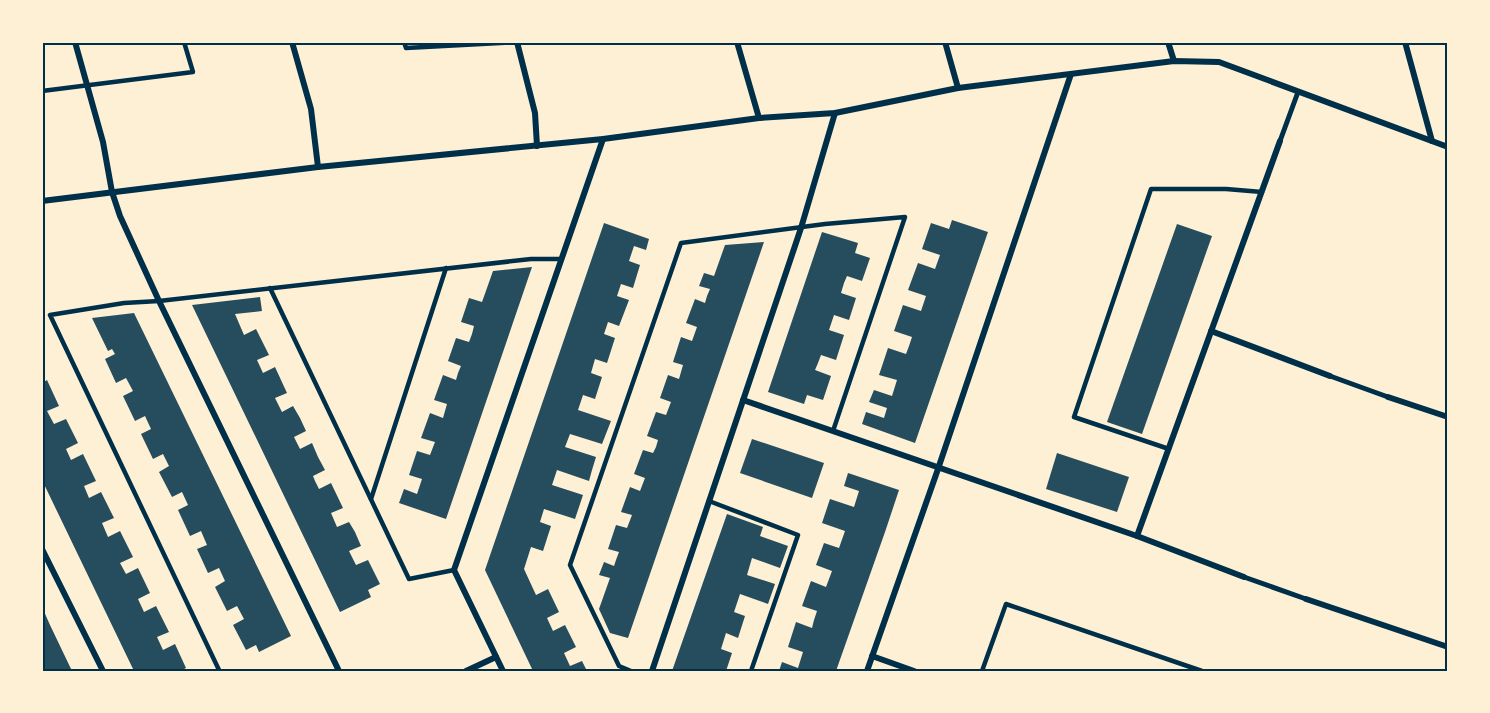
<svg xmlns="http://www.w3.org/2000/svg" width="1490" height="713" font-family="Figtree,sans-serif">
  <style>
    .building { fill: #264d5e }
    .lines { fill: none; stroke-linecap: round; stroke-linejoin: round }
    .service { stroke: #003049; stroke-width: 4.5 }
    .pedestrian { stroke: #003049; stroke-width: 5 }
    .minor { stroke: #003049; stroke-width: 6 }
    .neatline { fill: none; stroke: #003049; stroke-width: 2 }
  </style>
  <rect width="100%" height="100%" fill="#fdf0d5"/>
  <g class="building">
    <path d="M952,220L988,232L915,443L862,424L866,412L884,418L887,408L869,402L874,390L892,396L897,380L879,375L888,348L906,354L909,346L912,337L894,331L903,305L921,311L926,296L908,290L918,263L935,269L940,255L922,249L931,223L949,229Z"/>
    <path d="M604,223L649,239L646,250L634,246L629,261L640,265L633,288L621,284L617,296L629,300L619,326L608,322L604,334L615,338L607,363L595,359L591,373L602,377L595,399L583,395L578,410L611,421L602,444L570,434L565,447L596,457L592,470L589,481L557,470L552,485L583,495L575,519L544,509L540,522L551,526L543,551L531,547L524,569L536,595L548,589L559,612L547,618L553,631L565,625L576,647L564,653L570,666L582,661L587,671H533L485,570Z"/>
    <path d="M1177,224L1212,236L1142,434L1107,422Z"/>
    <path d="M822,232L858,243L855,253L870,258L862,281L847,276L844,283L841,293L856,298L849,320L834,315L829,330L844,335L836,360L821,355L818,363L815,370L831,376L823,400L807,395L804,404L768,392Z"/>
    <path d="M764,242L628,638L610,633L599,609L610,578L599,575L604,562L614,566L616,560L619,552L608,549L616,525L627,528L632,515L621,512L630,487L640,491L645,478L634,474L643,450L653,453L656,447L658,440L647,436L656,412L666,415L671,402L660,398L668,375L679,379L683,365L673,362L681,337L692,341L697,327L686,323L695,299L705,303L707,296L710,289L699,286L704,273L714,276L725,245Z"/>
    <path d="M532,267L446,519L399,503L404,489L417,494L422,479L409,475L417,451L430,455L435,442L421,438L430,413L443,418L447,404L434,400L443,375L456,380L458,373L461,366L448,361L456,338L469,342L472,334L474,326L461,322L469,298L482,302L493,271Z"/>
    <path d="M260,297L262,311L235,314L244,335L256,329L269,355L257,360L263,373L275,367L287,393L275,398L282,412L293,406L300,418L306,431L294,437L300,449L312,443L318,457L325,470L313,476L315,481L319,489L331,483L343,508L331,513L337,527L349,522L355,532L361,546L349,551L356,565L368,560L380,584L368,590L371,597L340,612L192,305Z"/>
    <path d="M134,313L291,636L259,652L256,645L246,650L233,625L244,619L237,606L227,611L215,587L225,581L219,568L208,573L197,549L207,545L201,531L190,536L178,510L188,505L182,492L172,497L159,472L169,466L163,454L153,459L141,434L151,429L145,416L135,421L123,396L133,391L126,378L116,383L105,359L115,354L112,349L108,351L92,318Z"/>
    <path d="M47,380L59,406L47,411L54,424L66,419L78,443L66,449L71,460L83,454L96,481L84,486L89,498L101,492L114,518L102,523L108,537L120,531L133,557L120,563L126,574L138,568L150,593L138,599L144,612L156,606L169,632L157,637L163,650L175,644L186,668L180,671H134L42,480V383Z"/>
    <path d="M752,439L824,463L812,498L740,473Z"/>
    <path d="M1057,453L1129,477L1117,512L1046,489Z"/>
    <path d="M848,473L899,490L885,532L836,671H779L782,662L798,668L803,652L788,647L796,622L812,628L814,620L817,611L802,606L811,581L826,587L832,571L816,565L824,543L839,548L845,531L822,523L830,499L854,507L859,491L844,486Z"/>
    <path d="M727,514L763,527L760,536L788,546L780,568L752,558L747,575L775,584L768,604L740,594L734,612L745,616L738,638L726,633L721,649L732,653L726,671H672Z"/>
    <path d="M42,607L50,625L72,671H42Z"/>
  </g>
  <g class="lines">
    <g class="service">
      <path d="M404,42L406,48L517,42"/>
      <path d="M42,91L193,72L184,42"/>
      <path d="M270,288L409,579L454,570"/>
      <path d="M1169,449L1074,417L1151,189H1226L1262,192"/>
      <path d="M371,499L446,268"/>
      <path d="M709,501L798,535L751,671"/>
      <path d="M217,671L219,670L50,315L124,303L159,301L531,259H562"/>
      <path d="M631,671L619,666L570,565L681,243L825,224L905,217L833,431"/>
      <path d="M982,671L1006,604L1202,671"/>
    </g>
    <g class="pedestrian">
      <path d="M1280,141L1298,92"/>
      <path d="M1330,376L1388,397"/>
      <path d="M1244,577L1306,599"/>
    </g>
    <g class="minor">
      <path d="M75,42L103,142L112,192L120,216L159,301L339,671"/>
      <path d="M292,42L311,109L318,167"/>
      <path d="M517,42L535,113L537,146"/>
      <path d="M737,42L759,118"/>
      <path d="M945,42L958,88"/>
      <path d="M1168,42L1174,61"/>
      <path d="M1405,42L1432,141"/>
      <path d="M42,201L318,167L603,139L759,118L835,113L958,88L1174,61L1219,62L1448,147"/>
      <path d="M1211,331L1330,376"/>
      <path d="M1388,397L1448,417"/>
      <path d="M743,400L1137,536L1244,577"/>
      <path d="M1137,536L1280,141"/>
      <path d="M42,549L103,671"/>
      <path d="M1306,599L1448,647"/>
      <path d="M872,656L914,671"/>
      <path d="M466,671L496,657"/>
      <path d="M503,671L454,570L603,139"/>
      <path d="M652,671L801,228L835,113"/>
      <path d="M867,671L938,469L1071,74"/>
    </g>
  </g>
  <rect width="1490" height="713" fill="none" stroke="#fdf0d5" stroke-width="87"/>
  <rect x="44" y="44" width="1402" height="626" class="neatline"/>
</svg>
